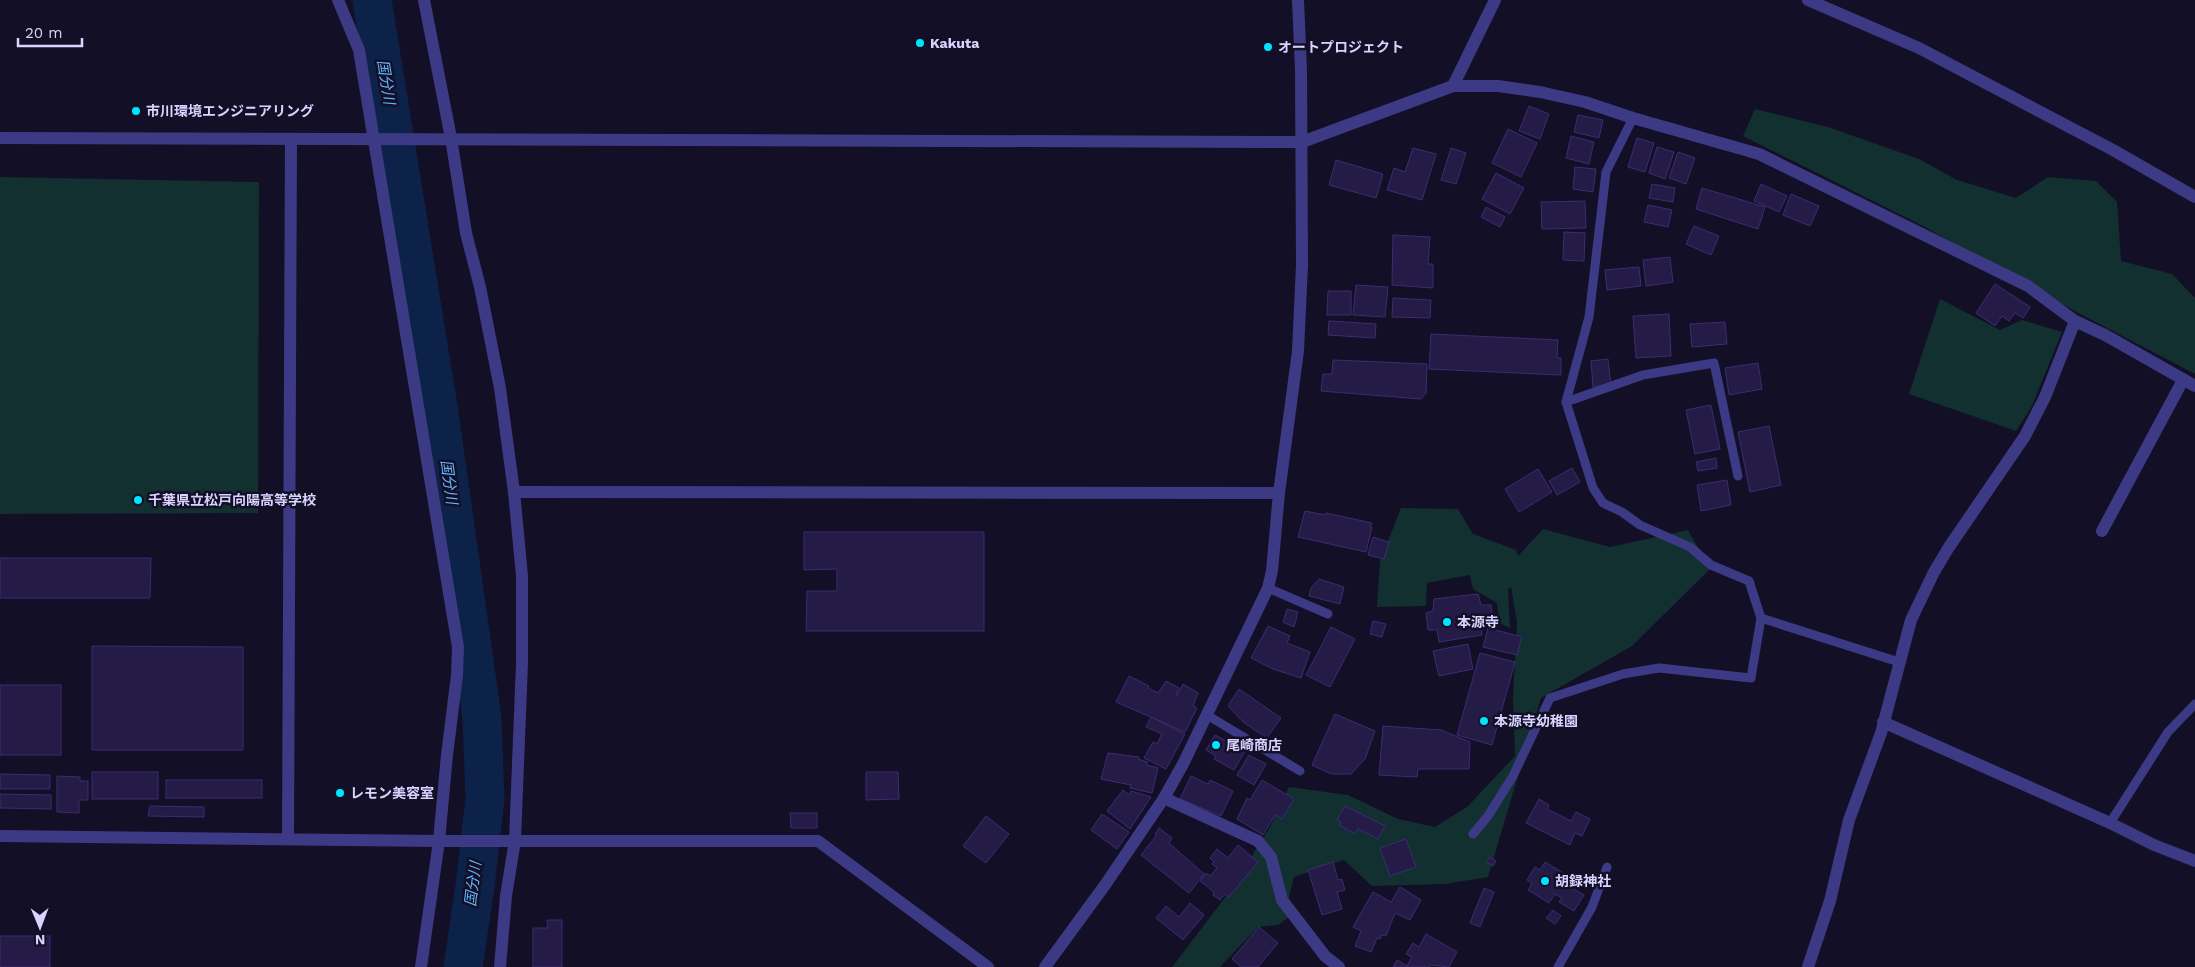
<svg xmlns="http://www.w3.org/2000/svg" width="2195" height="967" font-family="'Work Sans','Noto Sans JP',sans-serif">
  <style>
    .green { fill: #12302f }
    .lines { fill: none; stroke-linecap: round; stroke-linejoin: round }
    .river { stroke: #0c2248; stroke-width: 39 }
    .building { fill: #241b47; stroke: #3b2d73 }
    .service { stroke: #3d3a85; stroke-width: 9 }
    .minor { stroke: #3d3a85; stroke-width: 12 }
    .poi-dot { fill: #00e5ff; stroke: #130f26; stroke-width: 2 }
    .labels { text-anchor: middle; dominant-baseline: central; stroke-width: 5; stroke-linejoin: round; paint-order: stroke }
    .poi-label { font-size: 14px; font-weight: bold; fill: #d9d4ff; stroke: #130f26; text-anchor: start }
    .water-label { font-size: 15px; font-style: italic; fill: #62b6ff; stroke: #130f26 }
  </style>
  <rect width="100%" height="100%" fill="#130f26"/>
  <g class="green">
    <path d="M1755,109L1828,127L1919,159L1957,180L2016,198L2048,177L2096,181L2117,202L2121,261L2172,274L2195,298V374L2071,309L1923,226L1743,136Z"/>
    <path d="M0,177L259,182L258,513L0,514Z"/>
    <path d="M1940,299L2000,330L2022,320L2062,332L2032,406L2016,431L1909,394Z"/>
    <path d="M1401,508L1458,509L1473,534L1516,550L1518,556L1543,529L1610,547L1688,530L1710,569L1632,646L1541,698L1488,877L1445,884L1372,886L1344,860L1294,877L1289,897L1288,918L1278,925L1258,927L1220,967H1172L1230,891L1270,827L1289,787L1348,795L1398,819L1435,827L1467,807L1515,756L1513,698L1517,623L1511,587L1508,589L1510,628L1499,623L1497,603L1473,589L1470,575L1427,583L1426,606L1377,607L1380,561Z"/>
  </g>
  <g class="lines">
    <path class="river" d="M372,0L439,413L482,718L485,798L475,886L463,967"/>
  </g>
  <g class="building">
    <path d="M1529,106L1549,114L1540,139L1519,131Z"/>
    <path d="M1578,115L1603,120L1599,138L1574,132Z"/>
    <path d="M1508,129L1537,143L1521,177L1492,163Z"/>
    <path d="M1571,136L1594,142L1589,164L1566,158Z"/>
    <path d="M1637,138L1654,143L1645,172L1628,167Z"/>
    <path d="M1657,147L1674,152L1665,179L1649,173Z"/>
    <path d="M1413,148L1436,154L1422,200L1387,190L1394,168L1405,172Z"/>
    <path d="M1451,148L1466,153L1456,184L1441,180Z"/>
    <path d="M1678,152L1695,158L1686,184L1669,178Z"/>
    <path d="M1336,160L1383,174L1376,198L1329,185Z"/>
    <path d="M1575,167L1596,169L1593,192L1573,189Z"/>
    <path d="M1496,173L1524,188L1510,214L1482,199Z"/>
    <path d="M1652,184L1675,188L1673,202L1649,198Z"/>
    <path d="M1761,184L1787,196L1779,212L1754,201Z"/>
    <path d="M1702,188L1765,207L1758,229L1696,209Z"/>
    <path d="M1791,194L1819,206L1810,226L1783,215Z"/>
    <path d="M1585,201L1586,228L1542,229L1541,202Z"/>
    <path d="M1648,205L1672,210L1668,227L1644,222Z"/>
    <path d="M1486,207L1505,217L1500,227L1481,217Z"/>
    <path d="M1694,226L1719,236L1711,255L1686,244Z"/>
    <path d="M1564,232L1585,233L1584,261L1563,260Z"/>
    <path d="M1393,235L1430,237L1428,264H1433V288L1392,285Z"/>
    <path d="M1670,257L1673,282L1646,286L1643,260Z"/>
    <path d="M1639,267L1641,286L1607,290L1605,270Z"/>
    <path d="M1995,284L2030,307L2023,318L2015,313L2009,321L2002,316L1995,326L1976,313Z"/>
    <path d="M1356,285L1388,287L1385,317L1353,315Z"/>
    <path d="M1328,291H1351V315H1327Z"/>
    <path d="M1393,298L1431,300L1430,318L1392,317Z"/>
    <path d="M1669,314L1671,356L1636,358L1633,316Z"/>
    <path d="M1329,321L1376,324L1375,338L1328,335Z"/>
    <path d="M1725,322L1727,344L1692,347L1690,324Z"/>
    <path d="M1431,334L1558,340L1557,358H1561V375L1429,369Z"/>
    <path d="M1608,359L1611,385L1593,387L1591,361Z"/>
    <path d="M1333,360L1427,364L1426,393L1421,399L1321,391L1323,374H1332Z"/>
    <path d="M1758,363L1762,389L1729,395L1725,368Z"/>
    <path d="M1711,405L1720,449L1695,454L1686,410Z"/>
    <path d="M1769,426L1781,485L1750,492L1738,432Z"/>
    <path d="M1716,458L1717,468L1698,471L1696,462Z"/>
    <path d="M1572,468L1580,482L1557,495L1549,481Z"/>
    <path d="M1538,469L1552,492L1519,512L1505,489Z"/>
    <path d="M1727,480L1731,505L1701,511L1697,485Z"/>
    <path d="M1305,511L1325,515L1326,513L1372,523L1370,527H1372L1366,552L1298,537Z"/>
    <path d="M804,532H984V631H806L807,591H837V569L804,570Z"/>
    <path d="M1373,537L1389,542L1384,559L1368,555Z"/>
    <path d="M0,558H151L150,598H0Z"/>
    <path d="M1319,579L1344,587L1340,604L1309,596L1311,588Z"/>
    <path d="M1478,594L1481,605H1491L1493,619L1481,621L1482,635L1439,642L1437,630H1428L1426,613L1433,611L1434,599Z"/>
    <path d="M1287,609L1298,612L1294,627L1283,622Z"/>
    <path d="M1373,621L1386,624L1382,637L1370,634Z"/>
    <path d="M1268,626L1290,636L1287,643L1310,652L1301,678L1273,669L1251,658Z"/>
    <path d="M1331,627L1355,639L1330,687L1306,675Z"/>
    <path d="M1488,628L1522,637L1517,655L1483,647Z"/>
    <path d="M1468,644L1473,669L1439,676L1433,651Z"/>
    <path d="M92,646L243,647V750H92Z"/>
    <path d="M1480,653L1515,662L1492,745L1457,735Z"/>
    <path d="M1129,676L1149,686L1148,688L1158,693L1166,681L1179,688L1176,694L1177,695L1183,684L1198,693L1193,706L1197,708L1185,732L1116,702Z"/>
    <rect x="0" y="685" width="61" height="70"/>
    <path d="M1239,689L1281,718L1267,738L1243,722L1228,706Z"/>
    <path d="M1335,714L1375,731L1365,759L1351,774H1331L1312,765Z"/>
    <path d="M1151,717L1185,734L1166,769L1144,758L1153,742L1157,744L1162,734L1146,727Z"/>
    <path d="M1383,726L1441,730L1470,742L1469,769H1418L1417,777L1379,775Z"/>
    <path d="M1215,735L1245,751L1234,770L1214,759L1216,756L1206,750Z"/>
    <path d="M1108,753L1139,757L1138,759L1147,762V765L1158,768L1152,793L1130,788L1131,785L1101,779Z"/>
    <path d="M1249,755L1266,764L1254,785L1237,775Z"/>
    <rect x="92" y="772" width="66" height="27"/>
    <path d="M866,772H898L899,799L866,800Z"/>
    <path d="M0,774L50,775V789H0Z"/>
    <path d="M57,776L80,777V781H88V800H79V813L57,812Z"/>
    <path d="M1191,776L1208,784L1210,780L1233,791L1221,816L1180,799Z"/>
    <rect x="166" y="780" width="96" height="18"/>
    <path d="M1262,780L1294,799L1282,819L1275,815L1263,835L1237,819L1247,798L1250,800Z"/>
    <path d="M1123,790L1129,795L1131,791L1151,797L1130,829L1107,811Z"/>
    <path d="M0,794L51,795V809L0,808Z"/>
    <path d="M1539,799L1549,805L1547,809L1571,821L1576,812L1590,819L1582,836L1575,833L1570,845L1526,823Z"/>
    <path d="M150,806L204,807V817L148,816Z"/>
    <path d="M1345,806L1385,826L1378,839L1358,829L1355,834L1339,825L1341,822L1337,820Z"/>
    <path d="M790,813H817V828H791Z"/>
    <path d="M1102,814L1129,832L1117,849L1091,830Z"/>
    <path d="M986,816L1009,834L986,863L963,846Z"/>
    <path d="M1159,828L1172,838L1169,843L1204,874L1189,893L1141,855L1156,836L1155,834Z"/>
    <path d="M1406,839L1416,867L1390,876L1380,848Z"/>
    <path d="M1238,845L1258,862L1229,897L1225,894L1220,900L1213,895L1214,892L1200,881L1206,873L1210,876L1217,868L1212,864L1214,862L1210,858L1217,849L1228,858Z"/>
    <path d="M1490,857L1496,861L1493,866L1486,862Z"/>
    <path d="M1333,862L1338,880L1342,879L1345,890L1337,892L1342,909L1322,915L1308,870Z"/>
    <path d="M1545,862L1565,874L1560,883L1568,888L1569,886L1584,895L1574,911L1559,902L1562,898L1555,894L1549,903L1528,890L1532,883L1527,880L1535,867L1540,870Z"/>
    <path d="M1400,887L1421,900L1410,920L1395,913L1386,936L1382,935L1380,939L1377,938L1371,952L1355,946L1361,931L1353,927L1373,892L1391,902Z"/>
    <path d="M1484,888L1494,892L1480,927L1470,923Z"/>
    <path d="M1190,903L1204,915L1183,940L1156,918L1166,906L1179,917Z"/>
    <path d="M1553,910L1561,916L1555,924L1546,918Z"/>
    <path d="M547,920H562V967H533V928H548Z"/>
    <path d="M1259,927L1278,943L1258,967H1241L1232,959Z"/>
    <path d="M1426,934L1457,952L1449,967L1430,965L1429,967H1393L1397,960L1407,966L1412,957L1406,954L1413,943L1419,947Z"/>
    <rect x="0" y="936" width="50" height="31"/>
  </g>
  <g class="lines">
    <g class="service">
      <path d="M1633,118L1606,172L1589,317L1566,402L1593,488L1603,503L1622,512L1640,525L1690,547L1711,565L1749,581L1761,618"/>
      <path d="M1566,402L1643,375L1714,363L1738,476"/>
      <path d="M1268,588L1328,614"/>
      <path d="M1207,715L1300,771"/>
      <path d="M2110,823L2168,732L2195,704"/>
      <path d="M1473,834L1488,816L1513,776L1550,698L1623,674L1659,668L1751,678L1761,618L1899,662"/>
      <path d="M1558,967L1592,907L1607,867"/>
    </g>
    <g class="minor">
      <path d="M338,0L359,50L458,647L457,675L447,755L439,841L421,967"/>
      <path d="M424,0L451,138L466,233L480,287L500,388L514,492L522,576V663L515,840L506,896L500,967"/>
      <path d="M1808,0L1919,48L2113,150L2195,197"/>
      <path d="M1453,86L1495,0"/>
      <path d="M0,138L1302,142L1453,86H1498L1540,92L1585,102L1633,118L1759,154L2028,286L2075,321L2105,335L2195,386"/>
      <path d="M514,492L1279,493"/>
      <path d="M2102,531L2183,380"/>
      <path d="M1883,722L2110,823L2154,845L2195,861"/>
      <path d="M1164,798L1258,841L1271,857L1282,900L1325,956L1339,967"/>
      <path d="M0,836L439,841H818L988,967"/>
      <path d="M288,839L291,139"/>
      <path d="M1045,967L1105,885L1164,798L1183,764L1268,588L1272,571L1279,493L1298,351L1302,265L1301,70L1298,0"/>
      <path d="M1808,967L1830,901L1849,820L1881,733L1911,620L1934,572L1949,547L2025,436L2045,397L2075,321"/>
    </g>
  </g>
  <g class="poi-dot">
    <circle cx="920" cy="43" r="5"/>
    <circle cx="1268" cy="47" r="5"/>
    <circle cx="136" cy="111" r="5"/>
    <circle cx="138" cy="500" r="5"/>
    <circle cx="1447" cy="622" r="5"/>
    <circle cx="1484" cy="721" r="5"/>
    <circle cx="1216" cy="745" r="5"/>
    <circle cx="340" cy="793" r="5"/>
    <circle cx="1545" cy="881" r="5"/>
  </g>
  <g class="labels">
    <g class="poi-label">
      <text x="930" y="43">Kakuta</text>
      <text x="1278" y="47">オートプロジェクト</text>
      <text x="146" y="111">市川環境エンジニアリング</text>
      <text x="148" y="500">千葉県立松戸向陽高等学校</text>
      <text x="1457" y="622">本源寺</text>
      <text x="1494" y="721">本源寺幼稚園</text>
      <text x="1226" y="745">尾崎商店</text>
      <text x="350" y="793">レモン美容室</text>
      <text x="1555" y="881">胡録神社</text>
    </g>
    <g class="water-label">
      <text transform="translate(386 82) rotate(81)">国分川</text>
      <text transform="translate(449 482) rotate(82)">国分川</text>
      <text transform="translate(473 884) rotate(-83)">国分川</text>
    </g>
  </g>
  <g transform="translate(40 927) rotate(179)" stroke="#130f26" stroke-width="4" paint-order="stroke">
  <path d="M0-4L9 19L0 12L-9 19Z" fill="#d9d4ff"/>
  <text y="-8" font-size="14" font-weight="bold" text-anchor="middle" fill="#d9d4ff">N</text>
  </g>
  <path d="M18 38v8h64v-8" fill="none" stroke="#d9d4ff" stroke-width="2.5"/>
  <text x="25" y="38" font-size="15" fill="#d9d4ff" stroke="#130f26" stroke-width="4" paint-order="stroke">20 m</text>
</svg>
